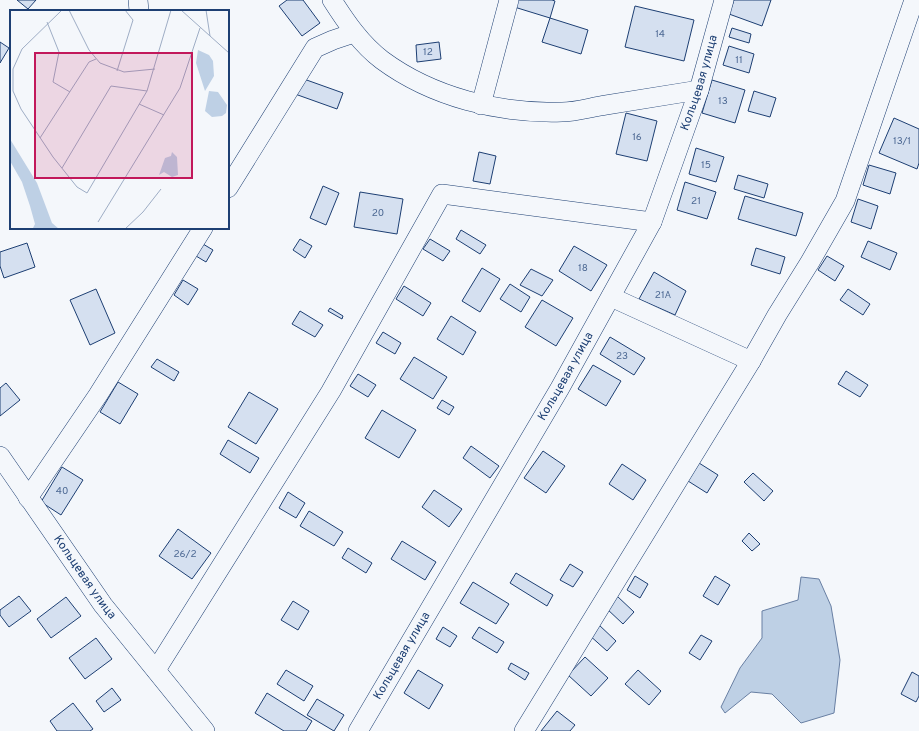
<svg xmlns="http://www.w3.org/2000/svg" width="919" height="731" font-family="Overpass,sans-serif">
  <style>
    .water { fill: #bed0e5; stroke: #687fa3 }
    .building { fill: #d5e0f0; stroke: #1d3f73 }
    .lines { fill: none; stroke-linecap: round; stroke-linejoin: round }
    .minor-casing { stroke: #1d3f73; stroke-width: 20 }
    .minor { stroke: #f4f7fb; stroke-width: 19 }
    .labels { text-anchor: middle; dominant-baseline: central; stroke-width: 3; stroke-linejoin: round; paint-order: stroke }
    .number-label { font-size: 10px; fill: #4b6792 }
    .street-label { font-size: 12px; fill: #1d3f73; stroke: #f4f7fb }
    .inset-road { fill: none; stroke: #9eadc5; stroke-width: 1 }
    .view { fill: #c2185b; fill-opacity: 0.15; stroke: #c2185b; stroke-width: 2 }
    .inset-edge { fill: none; stroke: #1d3f73; stroke-width: 2 }
  </style>
  <rect width="100%" height="100%" fill="#f4f7fb"/>
  <path class="water" d="M801,577L819,579L831,606L840,660L834,713L801,723L772,694L751,692L725,713L721,707L740,668L762,638V611L798,600Z"/>
  <g class="building">
    <path d="M17,0H36L28,9Z"/>
    <path d="M287,0H303L320,23L302,36L279,6Z"/>
    <path d="M513,0H552L555,1L550,18L511,6Z"/>
    <path d="M734,0H771L762,26L729,14Z"/>
    <path d="M635,6L694,20L684,61L625,47Z"/>
    <path d="M550,18L588,30L581,54L542,42Z"/>
    <path d="M732,28L751,34L749,43L729,37Z"/>
    <path d="M0,42L9,48L0,63Z"/>
    <path d="M439,42L441,59L417,62L416,45Z"/>
    <path d="M729,46L754,54L749,73L723,65Z"/>
    <path d="M301,78L343,93L337,109L295,94Z"/>
    <path d="M712,80L745,90L735,123L702,113Z"/>
    <path d="M754,91L776,98L770,117L748,111Z"/>
    <path d="M626,113L657,121L647,161L616,154Z"/>
    <path d="M894,118L919,129V163L917,169L879,153Z"/>
    <path d="M696,148L724,157L716,182L689,174Z"/>
    <path d="M479,152L496,156L490,184L473,181Z"/>
    <path d="M869,165L896,173L890,194L863,185Z"/>
    <path d="M738,175L768,184L764,198L734,189Z"/>
    <path d="M685,182L716,192L707,219L677,210Z"/>
    <path d="M323,186L339,193L326,225L310,218Z"/>
    <path d="M360,192L403,199L397,234L354,227Z"/>
    <path d="M745,196L803,213L796,236L738,219Z"/>
    <path d="M858,199L878,206L871,229L851,222Z"/>
    <path d="M461,230L486,245L480,254L456,239Z"/>
    <path d="M300,239L312,246L305,258L293,250Z"/>
    <path d="M430,239L450,251L443,261L423,249Z"/>
    <path d="M868,241L897,253L890,270L861,257Z"/>
    <path d="M27,243L35,267L4,278L0,266V252Z"/>
    <path d="M203,244L213,250L206,262L196,256Z"/>
    <path d="M574,246L607,265L591,291L559,271Z"/>
    <path d="M756,248L785,257L780,274L751,265Z"/>
    <path d="M827,256L844,266L835,281L818,270Z"/>
    <path d="M482,268L500,279L480,312L462,301Z"/>
    <path d="M531,269L553,280L542,296L520,285Z"/>
    <path d="M654,272L686,291L675,315L639,299Z"/>
    <path d="M183,280L198,289L188,305L174,295Z"/>
    <path d="M510,284L530,297L521,312L500,299Z"/>
    <path d="M404,286L431,303L423,316L396,299Z"/>
    <path d="M96,289L115,333L90,345L70,300Z"/>
    <path d="M848,289L870,304L863,315L840,300Z"/>
    <path d="M542,300L573,318L556,346L525,327Z"/>
    <path d="M330,308L343,316L342,319L328,311Z"/>
    <path d="M300,311L323,325L315,337L292,324Z"/>
    <path d="M451,316L476,332L463,355L437,339Z"/>
    <path d="M383,332L401,343L395,354L376,343Z"/>
    <path d="M610,337L645,358L634,375L600,354Z"/>
    <path d="M414,357L447,377L433,399L400,379Z"/>
    <path d="M157,359L179,372L174,381L151,367Z"/>
    <path d="M593,365L621,381L606,406L578,389Z"/>
    <path d="M846,371L868,385L860,397L838,384Z"/>
    <path d="M358,374L376,385L368,397L350,386Z"/>
    <path d="M118,382L138,394L120,424L100,412Z"/>
    <path d="M6,383L20,400L0,416V388Z"/>
    <path d="M249,392L278,409L256,444L228,427Z"/>
    <path d="M442,400L454,407L449,415L437,408Z"/>
    <path d="M382,410L416,430L399,458L365,438Z"/>
    <path d="M228,440L259,458L250,473L220,454Z"/>
    <path d="M471,446L499,466L490,478L463,458Z"/>
    <path d="M543,451L565,466L546,493L524,478Z"/>
    <path d="M699,463L718,475L707,493L688,481Z"/>
    <path d="M622,464L646,480L633,500L609,484Z"/>
    <path d="M62,467L83,480L61,515L41,502Z"/>
    <path d="M753,473L773,491L764,501L744,482Z"/>
    <path d="M434,490L462,509L449,527L422,507Z"/>
    <path d="M288,492L305,503L296,518L279,508Z"/>
    <path d="M309,511L343,532L334,546L300,526Z"/>
    <path d="M178,529L211,553L192,579L159,556Z"/>
    <path d="M749,533L760,544L752,551L742,541Z"/>
    <path d="M402,541L436,562L425,580L391,559Z"/>
    <path d="M348,548L372,563L366,573L342,558Z"/>
    <path d="M570,564L583,572L573,587L560,580Z"/>
    <path d="M516,573L553,595L547,606L510,583Z"/>
    <path d="M635,576L648,584L640,598L627,590Z"/>
    <path d="M715,576L730,585L718,605L703,596Z"/>
    <path d="M473,582L509,604L496,624L460,603Z"/>
    <path d="M19,596L31,611L9,627L0,615V610Z"/>
    <path d="M617,596L634,612L623,624L606,608Z"/>
    <path d="M66,597L81,616L51,638L37,619Z"/>
    <path d="M293,601L309,611L298,630L281,620Z"/>
    <path d="M598,624L616,641L607,651L588,634Z"/>
    <path d="M443,627L457,636L450,647L436,639Z"/>
    <path d="M479,627L504,642L497,653L472,638Z"/>
    <path d="M701,635L712,641L700,660L689,653Z"/>
    <path d="M96,638L112,659L85,679L69,658Z"/>
    <path d="M585,657L608,678L591,696L568,675Z"/>
    <path d="M511,663L529,673L525,680L508,669Z"/>
    <path d="M286,670L313,686L304,701L277,684Z"/>
    <path d="M418,670L443,685L429,709L404,693Z"/>
    <path d="M638,670L661,691L649,705L625,684Z"/>
    <path d="M912,672L919,676V696L916,702L901,694Z"/>
    <path d="M112,688L121,700L104,712L96,701Z"/>
    <path d="M267,693L312,721L306,731H284L255,713Z"/>
    <path d="M317,699L344,715L334,731L307,715Z"/>
    <path d="M73,703L93,729L90,731H57L50,721Z"/>
    <path d="M557,711L575,725L570,731H541Z"/>
  </g>
  <g class="lines">
    <g class="minor-casing">
      <g id="minor">
        <path d="M138,0L139,11"/>
        <path d="M332,0C346,22 361,44 382,60C432,97 499,114 562,112C576,112 592,107 606,105C637,100 668,95 699,90"/>
        <path d="M481,105L509,0"/>
        <path d="M228,188L315,48L333,40L354,33"/>
        <path d="M611,297L751,361"/>
        <path id="s1" d="M0,456L103,605L205,731"/>
        <path d="M28,498L98,395L203,228"/>
        <path d="M156,670L331,391L442,194L652,222"/>
        <path id="s2" d="M358,731L560,388L652,222L699,90L724,0"/>
        <path d="M524,731L751,361L777,315L810,262L845,201L914,0"/>
      </g>
    </g>
    <use href="#minor" class="minor"/>
  </g>
  <g class="labels">
    <g class="number-label">
      <text x="660" y="34">14</text>
      <text x="428" y="52">12</text>
      <text x="739" y="60">11</text>
      <text x="723" y="101">13</text>
      <text x="637" y="137">16</text>
      <text x="902" y="141">13/1</text>
      <text x="706" y="165">15</text>
      <text x="696" y="201">21</text>
      <text x="378" y="213">20</text>
      <text x="583" y="268">18</text>
      <text x="663" y="295">21А</text>
      <text x="622" y="356">23</text>
      <text x="62" y="491">40</text>
      <text x="185" y="554">26/2</text>
    </g>
    <g class="street-label">
      <text stroke="none"><textPath href="#s2" startOffset="735">Кольцевая улица</textPath></text>
      <text stroke="none"><textPath href="#s2" startOffset="411">Кольцевая улица</textPath></text>
      <text stroke="none"><textPath href="#s1" startOffset="148">Кольцевая улица</textPath></text>
      <text stroke="none"><textPath href="#s2" startOffset="87">Кольцевая улица</textPath></text>
    </g>
  </g>
  <g transform="translate(10 10)">
    <rect width="219" height="219" fill="#f4f7fb"/>
    <path d="M188,40L199,45L203,51L204,66L195,81L186,53ZM199,81L208,82L217,95L216,103L212,106L202,107L195,101ZM0,129L27,173L42,213L49,219L23,218L25,214L20,196L12,172L0,151ZM162,142L167,147L168,165L162,167L154,162L149,165L155,148L161,146Z" fill="#bed0e5"/>
    <path class="inset-road" d="M52,0L12,39L3,59V81L11,99L43,147L67,177L77,183L137,81L161,0M59,0L79,40L90,53L114,62L145,59M171,0L219,43M196,0L200,26M37,12L49,42L43,72L60,82M107,61L123,10L115,0M129,94L154,105M30,128L79,52L86,49M52,158L101,76L137,81M88,212L170,78L190,18M115,219L133,202L151,179"/>
    <path class="view" d="M25,43H182V168H25Z"/>
    <rect width="219" height="219" class="inset-edge"/>
  </g>
</svg>
